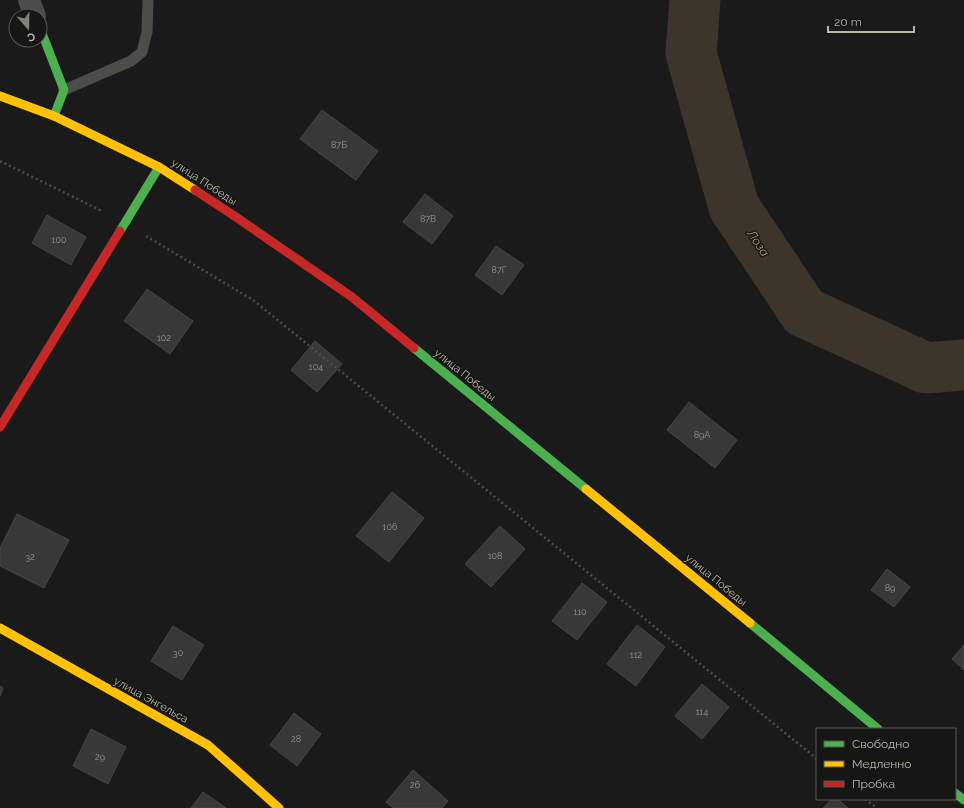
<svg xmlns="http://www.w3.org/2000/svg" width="964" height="808" font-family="Raleway,sans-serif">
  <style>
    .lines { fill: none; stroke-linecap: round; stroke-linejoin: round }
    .river { stroke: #3d352c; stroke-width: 51 }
    .building { fill: #383836; stroke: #464642 }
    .path { stroke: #4d4d4a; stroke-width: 2.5; stroke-dasharray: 2 3; stroke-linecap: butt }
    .lane { stroke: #4c4c48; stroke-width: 11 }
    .street { stroke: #4c4c48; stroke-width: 22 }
    .fast { stroke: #4caf50; stroke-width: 9 }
    .slow { stroke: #ffc107; stroke-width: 9 }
    .jam { stroke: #c62828; stroke-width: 9 }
    .labels { text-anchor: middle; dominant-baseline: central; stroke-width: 3; stroke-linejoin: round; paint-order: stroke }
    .number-label { font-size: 9px; fill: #9a988e }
    .street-label { font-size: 11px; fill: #bbb8ab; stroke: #161614 }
    .water-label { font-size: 12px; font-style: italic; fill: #b7a181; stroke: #161614 }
  </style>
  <rect width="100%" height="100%" fill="#1a1a1a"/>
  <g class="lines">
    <path class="river" d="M695,0L691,53L734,207L804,312L926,368L964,365"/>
  </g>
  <g class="building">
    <path d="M322,110L378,151L356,180L300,139Z"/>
    <path d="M425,194L453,216L432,244L403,222Z"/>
    <path d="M47,215L86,237L71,265L32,243Z"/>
    <path d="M496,246L524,265L502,295L475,275Z"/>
    <path d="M147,289L193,321L170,354L124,321Z"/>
    <path d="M315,341L342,364L317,392L291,370Z"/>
    <path d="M689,402L737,440L715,468L667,430Z"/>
    <path d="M392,492L424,518L389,562L356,536Z"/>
    <path d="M17,514L69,540L44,588L0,566V548Z"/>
    <path d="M500,526L525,549L491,587L465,564Z"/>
    <path d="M887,569L910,587L894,607L871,590Z"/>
    <path d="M582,583L607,602L577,640L552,621Z"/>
    <path d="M637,625L665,647L636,686L607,664Z"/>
    <path d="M173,626L204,645L182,680L151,661Z"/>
    <path d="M964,645V670L952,659Z"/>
    <path d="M702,684L729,707L702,739L675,716Z"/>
    <path d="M0,686L3,688L0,696Z"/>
    <path d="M294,713L321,734L297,766L270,745Z"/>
    <path d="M91,729L126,747L108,784L73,766Z"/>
    <path d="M413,770L448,801L442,808H393L386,802Z"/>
    <path d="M203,792L226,808H191Z"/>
    <path d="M832,799H838L848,808H823Z"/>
  </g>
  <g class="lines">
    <g class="path">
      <path d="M0,161L102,211"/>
      <path d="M146,236L253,300L817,759"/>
      <path d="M865,799L877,808"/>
    </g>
    <path class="lane" d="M64,90L131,61L142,52L147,32L148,0"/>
    <path class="street" d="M29,0L35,16"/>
    <g class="fast">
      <path d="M40,28L64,90L54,116"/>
      <path d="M120,231L159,167"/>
      <path d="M414,348L586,489"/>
      <path d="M750,623L878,729"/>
      <path d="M955,793L964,800"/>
    </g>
    <g class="slow">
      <path d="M0,96L54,116L159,167L195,190"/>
      <path d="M586,489L750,623"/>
      <path d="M0,628L208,745L279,808"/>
    </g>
    <g class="jam">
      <path d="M195,190L236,217L352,297L414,348"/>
      <path d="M0,427L120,231"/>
    </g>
  </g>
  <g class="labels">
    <g class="number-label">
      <text x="339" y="145">87Б</text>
      <text x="428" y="219">87В</text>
      <text x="59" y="240">100</text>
      <text x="499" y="270">87Г</text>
      <text x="164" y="338">102</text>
      <text x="316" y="367">104</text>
      <text x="702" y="435">89А</text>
      <text x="390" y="527">106</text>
      <text x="495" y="556">108</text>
      <text x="30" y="557">32</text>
      <text x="890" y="588">89</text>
      <text x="580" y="612">110</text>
      <text x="178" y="653">30</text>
      <text x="636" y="655">112</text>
      <text x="702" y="712">114</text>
      <text x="296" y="739">28</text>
      <text x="100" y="757">29</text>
      <text x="415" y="785">26</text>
    </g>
    <g class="street-label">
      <text transform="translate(204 182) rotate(33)">улица Победы</text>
      <text transform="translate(465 375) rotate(39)">улица Победы</text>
      <text transform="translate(716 580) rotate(39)">улица Победы</text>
      <text transform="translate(151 700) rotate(29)">улица Энгельса</text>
    </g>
    <g class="water-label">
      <text transform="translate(758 243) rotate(56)">Лоза</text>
    </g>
  </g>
  <rect x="816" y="728" width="140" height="72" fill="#161614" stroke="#585750"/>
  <rect x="824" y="741" width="20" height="6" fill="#4caf50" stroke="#585750"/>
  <text x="852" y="748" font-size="12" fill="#bbb8ab">Свободно</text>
  <rect x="824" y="761" width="20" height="6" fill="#ffc107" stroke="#585750"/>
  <text x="852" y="768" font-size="12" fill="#bbb8ab">Медленно</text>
  <rect x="824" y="781" width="20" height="6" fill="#c62828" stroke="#585750"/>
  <text x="852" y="788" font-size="12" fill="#bbb8ab">Пробка</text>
  <g transform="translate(28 28) rotate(160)"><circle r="19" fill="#161614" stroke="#585750"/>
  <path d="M0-3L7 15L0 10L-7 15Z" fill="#838178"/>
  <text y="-6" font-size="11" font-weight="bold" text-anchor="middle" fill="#bbb8ab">С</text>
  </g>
  <path d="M828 26v6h86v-6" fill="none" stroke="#bbb8ab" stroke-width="2"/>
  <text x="834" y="26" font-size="12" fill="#bbb8ab" stroke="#161614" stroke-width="3" paint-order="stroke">20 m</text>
</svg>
